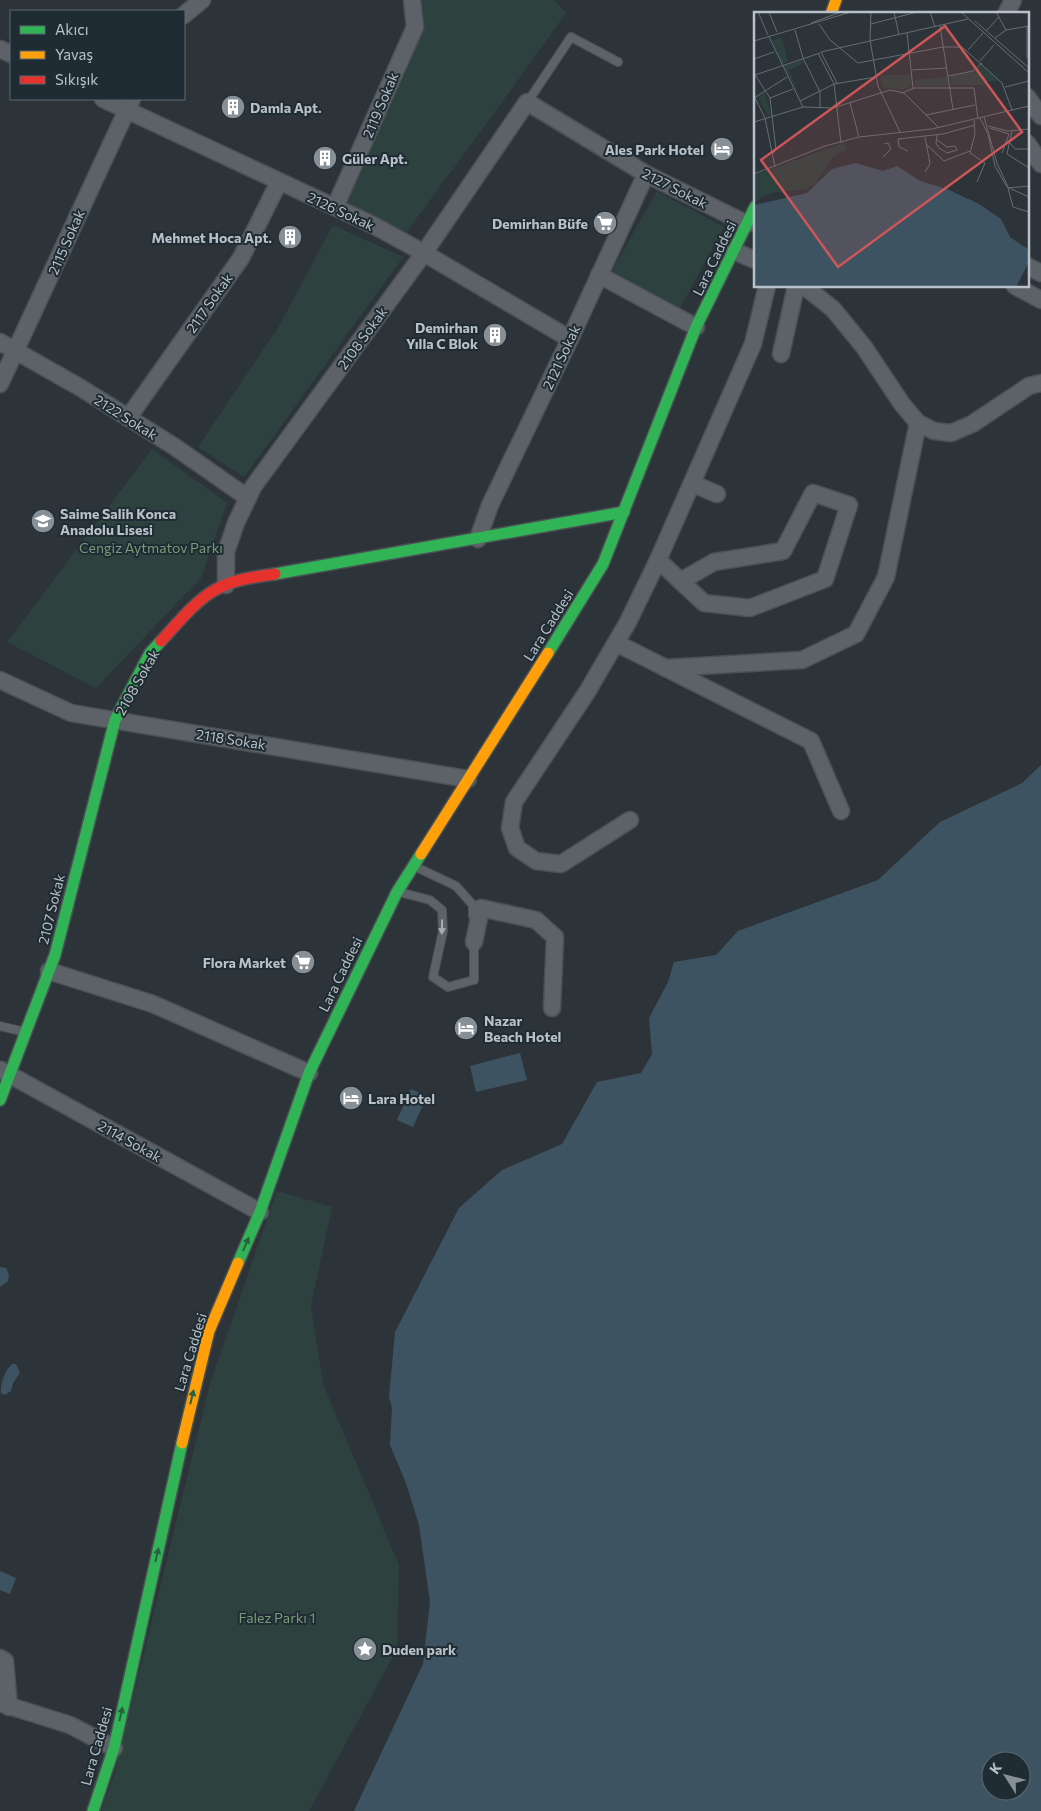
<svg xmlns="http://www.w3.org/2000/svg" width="1041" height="1811" font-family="Commissioner,sans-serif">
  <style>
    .green { fill: #2d413f }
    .water { fill: #3d5361; fill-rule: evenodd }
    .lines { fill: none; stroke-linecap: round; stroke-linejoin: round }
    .lane-casing { stroke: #4a5054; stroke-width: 10 }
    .street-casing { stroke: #4a5054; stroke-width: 19 }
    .fast-casing { stroke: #4a5054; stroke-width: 14 }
    .slow-casing { stroke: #4a5054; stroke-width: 14 }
    .jam-casing { stroke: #4a5054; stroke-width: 14 }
    .lane { stroke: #5c6267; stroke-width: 8 }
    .street { stroke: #5c6267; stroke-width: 16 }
    .fast { stroke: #30b455; stroke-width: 11 }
    .slow { stroke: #ff9f0a; stroke-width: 11 }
    .jam { stroke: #e5322d; stroke-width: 11 }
    .oneway { fill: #a6aeb5 }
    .oneway2 { fill: #266241 }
    .labels { text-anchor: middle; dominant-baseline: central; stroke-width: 4; stroke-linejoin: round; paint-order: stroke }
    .street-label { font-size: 14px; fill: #b8c1c9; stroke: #202c33 }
    .poi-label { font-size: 14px; font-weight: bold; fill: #b8c1c9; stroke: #202c33; text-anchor: start }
    .park-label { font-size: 14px; fill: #789c7a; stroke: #202c33 }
    .inset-road { fill: none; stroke: #656c73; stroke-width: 1 }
    .view { fill: #cd5658; fill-opacity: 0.15; stroke: #cd5658; stroke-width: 2.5 }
    .inset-edge { fill: none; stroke: #b8c1c9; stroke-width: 2.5 }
  </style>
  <rect width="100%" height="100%" fill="#2d3439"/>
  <g class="green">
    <path d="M419,0H554L566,13L495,112L405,234L347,204L374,132Z"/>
    <path d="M657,191L724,227L680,308L612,271Z"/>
    <path d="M333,225L403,257L244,477L198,447L279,326Z"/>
    <path d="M152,449L227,503L201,578L96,688L7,642Z"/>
    <path d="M277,1191L332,1207L311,1306L323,1384L399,1565L397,1649L309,1811H101L114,1775L210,1384Z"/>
  </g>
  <g class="water">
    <path d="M1041,765V1811H354L423,1664L430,1602L419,1525L406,1483L390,1445L392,1408L389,1397L395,1332L459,1208L502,1170L562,1144L597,1082L641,1073L652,1054L649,1018L668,982L674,962L716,955L738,931L878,880L940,822L1022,783ZM991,1761H1021V1791H991Z"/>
    <path d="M520,1053L527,1080L476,1092L470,1066Z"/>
    <path d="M411,1089L427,1096L413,1127L397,1120Z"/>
    <path d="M0,1267L6,1268L9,1275L8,1281L0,1287Z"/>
    <path d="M12,1364H16L20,1373L13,1383L11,1391L5,1395L1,1393C0,1384 5,1370 12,1364Z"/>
    <path d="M0,1571L16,1578L10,1594L0,1590Z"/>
  </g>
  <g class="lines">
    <g class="lane-casing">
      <g id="lane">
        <path d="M527,103L571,37L618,62"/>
        <path d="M416,867L456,886L473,905V916"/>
        <path d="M399,892L430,900L442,910L443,931L433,977L448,987L474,980V940"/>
        <path d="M0,1026L25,1032"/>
      </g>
    </g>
    <g class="street-casing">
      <g id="street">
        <path d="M1006,14L1013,0"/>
        <path d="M184,15L202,0"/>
        <path d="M0,49L11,54"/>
        <path d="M1027,97L1041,116"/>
        <path d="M103,99L373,225L424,253L570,339"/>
        <path d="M1027,143L1041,164"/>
        <path d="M335,207L415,27L412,0"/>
        <path d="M734,251L755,260"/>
        <path d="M1027,266L1041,273"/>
        <path d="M599,275L696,327"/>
        <path d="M804,286L833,309L864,347L902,404L918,423L934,431L951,433L972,424L1029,386L1041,383"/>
        <path d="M1015,286L1041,300"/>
        <path d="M0,342L81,388L175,447L248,498"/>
        <path d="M781,354L796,286"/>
        <path d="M0,384L132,99"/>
        <path d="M128,418L241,258L279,182"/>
        <path d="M693,484L717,494"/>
        <path d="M478,539L490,505L570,339L646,174"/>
        <path d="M658,560L704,603L750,608L825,579L849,505L813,493L783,551L714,562L681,581"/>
        <path d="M226,585V552L236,523L253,487L424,253L527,102L646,174L747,224"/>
        <path d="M616,643L811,741L841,811"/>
        <path d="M665,668L802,660L856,634L886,577L918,423"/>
        <path d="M0,680L71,713L468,779"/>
        <path d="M630,820L561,864L536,861L517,848L510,828L514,802L587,692L628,622L658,560L753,344L767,286"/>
        <path d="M474,942L481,908L536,920L555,937L552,1008"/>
        <path d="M49,971L153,1004L309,1073"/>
        <path d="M1,1070L260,1212"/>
        <path d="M0,1658L5,1661L9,1707"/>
        <path d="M0,1703L70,1725L114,1748"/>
      </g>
    </g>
    <g class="fast-casing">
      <g id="fast">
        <path d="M275,574L624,512"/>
        <path d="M548,653L603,564L696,327L755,207"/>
        <path d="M0,1100L55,955L115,720L150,653L161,641"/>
        <path d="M238,1263L260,1212L309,1073L397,892L421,854"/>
        <path d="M93,1811L114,1748L182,1443"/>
      </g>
    </g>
    <g class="slow-casing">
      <g id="slow">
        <path d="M831,14L836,0"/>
        <path d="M421,854L548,653"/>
        <path d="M182,1443L209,1331L238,1263"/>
      </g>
    </g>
    <g class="jam-casing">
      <path id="jam" d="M161,641C176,625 196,600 215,590C233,579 255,577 275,574"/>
    </g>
    <use href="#lane" class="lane"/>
    <use href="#street" class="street"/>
    <use href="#fast" class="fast"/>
    <use href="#slow" class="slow"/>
    <use href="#jam" class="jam"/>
  </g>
  <defs><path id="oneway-solid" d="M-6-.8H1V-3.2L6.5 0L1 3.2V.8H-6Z" transform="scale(1.25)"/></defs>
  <use class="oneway" href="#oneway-solid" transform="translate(442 927) rotate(91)"/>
  <g class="oneway2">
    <use href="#oneway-solid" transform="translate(246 1244) rotate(-67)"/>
    <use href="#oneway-solid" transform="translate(192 1397) rotate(-76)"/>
    <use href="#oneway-solid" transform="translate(157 1555) rotate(-77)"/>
    <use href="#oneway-solid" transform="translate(121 1714) rotate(-77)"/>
  </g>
  <defs>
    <g id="building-disc" transform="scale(1.25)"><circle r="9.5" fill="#879097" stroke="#202c33"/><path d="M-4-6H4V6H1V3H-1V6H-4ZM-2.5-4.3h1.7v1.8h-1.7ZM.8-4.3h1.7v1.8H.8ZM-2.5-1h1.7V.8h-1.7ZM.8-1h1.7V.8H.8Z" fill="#fff"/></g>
    <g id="hotel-disc" transform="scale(1.25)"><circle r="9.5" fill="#879097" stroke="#202c33"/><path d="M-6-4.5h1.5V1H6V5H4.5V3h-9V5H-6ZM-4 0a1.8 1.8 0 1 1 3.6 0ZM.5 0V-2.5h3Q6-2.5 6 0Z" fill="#fff"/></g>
    <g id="supermarket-disc" transform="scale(1.25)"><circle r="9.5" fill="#879097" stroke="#202c33"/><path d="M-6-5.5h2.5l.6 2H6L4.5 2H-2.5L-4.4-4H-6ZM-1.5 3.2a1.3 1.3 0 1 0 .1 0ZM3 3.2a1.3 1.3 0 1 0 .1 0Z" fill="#fff"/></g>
    <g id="school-disc" transform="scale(1.25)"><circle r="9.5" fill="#879097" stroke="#202c33"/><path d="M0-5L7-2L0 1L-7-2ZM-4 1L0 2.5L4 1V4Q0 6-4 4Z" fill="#fff"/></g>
    <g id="sight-disc" transform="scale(1.25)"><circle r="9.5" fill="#879097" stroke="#202c33"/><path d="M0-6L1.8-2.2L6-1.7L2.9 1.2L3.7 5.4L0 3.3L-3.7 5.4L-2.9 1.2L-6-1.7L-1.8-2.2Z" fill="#fff"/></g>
  </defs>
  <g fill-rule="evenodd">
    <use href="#building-disc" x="233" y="107"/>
    <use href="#hotel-disc" x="722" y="149"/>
    <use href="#building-disc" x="325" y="158"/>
    <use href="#supermarket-disc" x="605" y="223"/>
    <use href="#building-disc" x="290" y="237"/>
    <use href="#building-disc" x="495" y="335"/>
    <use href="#school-disc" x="43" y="521"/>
    <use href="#supermarket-disc" x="303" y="962"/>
    <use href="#hotel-disc" x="466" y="1028"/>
    <use href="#hotel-disc" x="351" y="1098"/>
    <use href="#sight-disc" x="365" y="1649"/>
  </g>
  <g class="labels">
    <g class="street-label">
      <text transform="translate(380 105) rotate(-67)">2119 Sokak</text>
      <text transform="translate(675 188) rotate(27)">2127 Sokak</text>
      <text transform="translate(341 211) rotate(25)">2126 Sokak</text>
      <text transform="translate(66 242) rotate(-66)">2115 Sokak</text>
      <text transform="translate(714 258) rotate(-64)">Lara Caddesi</text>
      <text transform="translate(209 303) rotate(-55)">2117 Sokak</text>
      <text transform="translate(362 338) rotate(-54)">2108 Sokak</text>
      <text transform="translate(561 357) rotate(-65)">2121 Sokak</text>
      <text transform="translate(126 417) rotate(32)">2122 Sokak</text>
      <text transform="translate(548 625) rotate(-58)">Lara Caddesi</text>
      <text transform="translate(137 682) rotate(-60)">2108 Sokak</text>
      <text transform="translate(231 739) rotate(9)">2118 Sokak</text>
      <text transform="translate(51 909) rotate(-76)">2107 Sokak</text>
      <text transform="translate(340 974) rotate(-64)">Lara Caddesi</text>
      <text transform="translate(130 1141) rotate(29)">2114 Sokak</text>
      <text transform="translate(190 1352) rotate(-73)">Lara Caddesi</text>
      <text transform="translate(96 1746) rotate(-74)">Lara Caddesi</text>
    </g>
    <g class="poi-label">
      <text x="250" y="107">Damla Apt.</text>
      <text x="704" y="149" text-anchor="end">Ales Park Hotel</text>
      <text x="342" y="158">Güler Apt.</text>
      <text x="588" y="223" text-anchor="end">Demirhan Büfe</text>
      <text x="272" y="237" text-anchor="end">Mehmet Hoca Apt.</text>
      <text x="478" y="327" text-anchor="end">Demirhan<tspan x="478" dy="16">Yılla C Blok</tspan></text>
      <text x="60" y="513">Saime Salih Konca<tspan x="60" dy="16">Anadolu Lisesi</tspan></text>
      <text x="286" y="962" text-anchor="end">Flora Market</text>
      <text x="484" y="1020">Nazar<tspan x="484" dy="16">Beach Hotel</tspan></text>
      <text x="368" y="1098">Lara Hotel</text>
      <text x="382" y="1649">Duden park</text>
    </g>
    <g class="park-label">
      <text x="151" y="547">Cengiz Aytmatov Parkı</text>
      <text x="277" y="1617">Falez Parkı 1</text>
    </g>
  </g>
  <g transform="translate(754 12)">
    <rect width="275" height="275" fill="#2d3439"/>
    <path d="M28,25L34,50L27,52L18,28ZM48,48L50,51L35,58L47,87L29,54ZM227,53L244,69H233L232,73H197L196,65L219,59ZM126,63H157V75L147,78L128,75ZM193,65L195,74H161L160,68ZM11,81L17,103L14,104L4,85ZM90,131L93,137L81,143L61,171L52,177L17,181L0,190V163Z" fill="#2d413f"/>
    <path d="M102,151L129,159L143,154L166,169L193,177L225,192L247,207L256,225L275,238V250L262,275H0V193L53,181L78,157Z" fill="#3d5361"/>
    <path class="inset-road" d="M4,0L14,23M15,0L23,20M117,0L116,28L124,74L146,120M140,0L145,23M176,0L181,15M207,0L275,61M242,0L252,18M221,9L275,56M57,11L87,0M65,12L76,28L104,51L189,35H208L248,71L258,98M117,12L163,0M186,14L199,97M273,15V46M41,18L49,46L66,80V96M232,19L245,5M153,21L159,76M15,25L49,95M241,26L252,18L275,14M0,29L97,0M214,38L229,21M64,41L80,72L87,131M0,47L20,40M226,49L240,33M158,58L193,56M1,63L16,86L22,138L18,142M1,63L66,41M195,64L219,59L228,51M83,71L67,40L214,7M251,75L275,69M148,81L160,76H220L224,107M0,84L11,106L21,155M0,86L33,65M16,86L39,77M46,89L80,72L122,65M96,91L105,125M172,103L221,93M230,105L243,151L254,175M226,106L234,122L241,154L253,175L275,185M220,108L221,122L216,141L231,151L223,170M0,110L49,95L79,96L136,78L150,81L185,116M234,114L254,119L275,117M236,116L255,122L248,141M258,119L253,142L275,156M182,127L193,135L201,134L203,138L193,141L185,136L182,131L183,123M256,131L261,137H275M172,132L190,149L216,139M154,139L145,135L144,127L189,122L221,113M129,145L137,137L134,131L130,132M171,160L176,152L171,125M0,162L71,134L105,125L178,117L275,94M275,174L254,176L259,195L275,200"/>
    <path class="view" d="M191,14L268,120L84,255L7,148Z"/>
    <rect width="275" height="275" class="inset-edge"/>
  </g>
  <rect x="10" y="10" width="175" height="90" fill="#202c33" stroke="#5d686f"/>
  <rect x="20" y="26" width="25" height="8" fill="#30b455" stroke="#5d686f"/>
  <text x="55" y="35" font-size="15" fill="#b8c1c9">Akıcı</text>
  <rect x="20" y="51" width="25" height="8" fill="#ff9f0a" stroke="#5d686f"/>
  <text x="55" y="60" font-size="15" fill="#b8c1c9">Yavaş</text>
  <rect x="20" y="76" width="25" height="8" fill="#e5322d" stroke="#5d686f"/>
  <text x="55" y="85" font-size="15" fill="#b8c1c9">Sıkışık</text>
  <g transform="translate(1006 1776) rotate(306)"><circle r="24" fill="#202c33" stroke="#5d686f"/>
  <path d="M0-4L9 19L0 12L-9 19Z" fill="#879097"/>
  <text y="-8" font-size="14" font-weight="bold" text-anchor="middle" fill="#b8c1c9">K</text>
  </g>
</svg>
